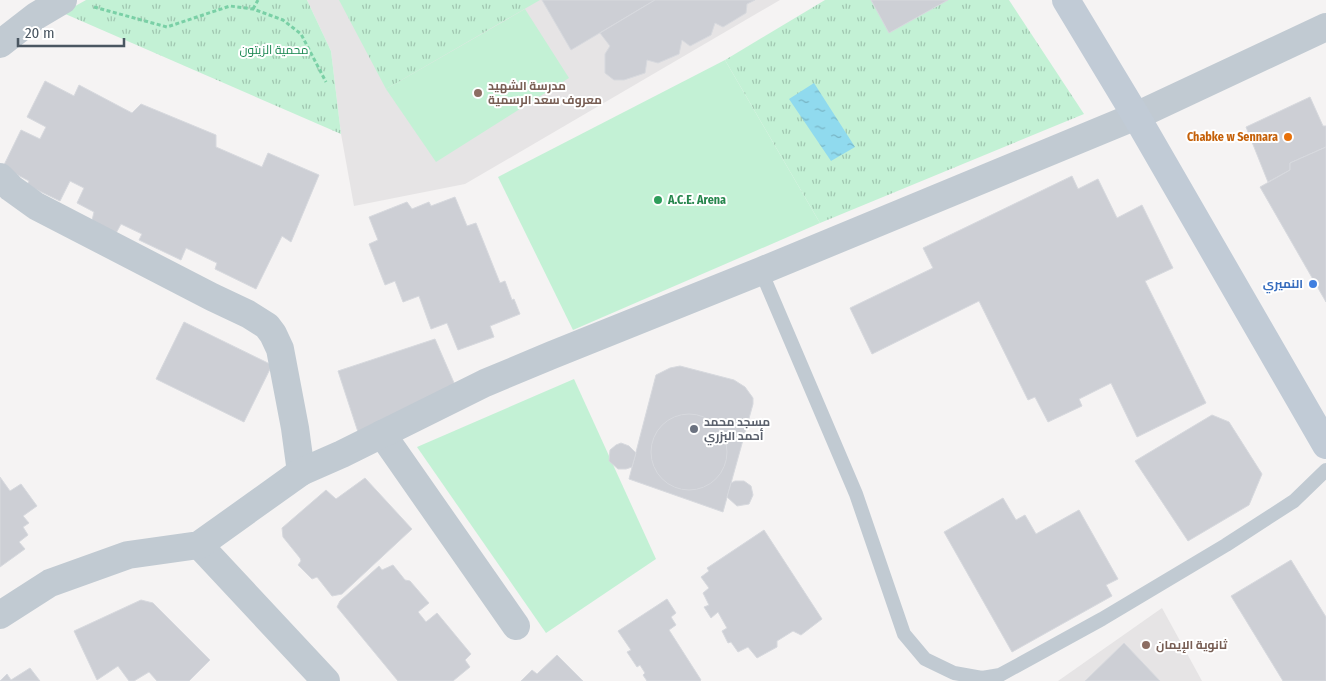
<svg xmlns="http://www.w3.org/2000/svg" width="1326" height="681" font-family="'Fira Sans Condensed',Cairo,sans-serif">
  <style>
    .education { fill: #e6e4e5 }
    .grass { fill: #c3f1d5 }
    .park { fill: url(#park-tufts) }
    .water { fill: url(#water-ripples) }
    .building { fill: #cdcfd5; stroke: #d7d9de }
    .lines { fill: none; stroke-linecap: round; stroke-linejoin: round }
    .path { stroke: #7ad0a6; stroke-width: 3; stroke-dasharray: 4 2.5; stroke-linecap: butt }
    .lane { stroke: #c1cad2; stroke-width: 14 }
    .street { stroke: #c1cad2; stroke-width: 28 }
    .secondary { stroke: #c1cbd6; stroke-width: 28 }
    .education-dot { fill: #8d6e63; stroke: #fff; stroke-width: 2 }
    .food-dot { fill: #e8710a; stroke: #fff; stroke-width: 2 }
    .leisure-dot { fill: #2e9e5b; stroke: #fff; stroke-width: 2 }
    .shop-dot { fill: #3f7fe0; stroke: #fff; stroke-width: 2 }
    .worship-dot { fill: #6b7280; stroke: #fff; stroke-width: 2 }
    .labels { text-anchor: middle; dominant-baseline: central; stroke-width: 4; stroke-linejoin: round; paint-order: stroke }
    .park-label { font-size: 12px; fill: #17864f; stroke: #fff }
    .education-label { font-size: 12px; font-weight: bold; fill: #785e54; stroke: #fff; text-anchor: start }
    .food-label { font-size: 12px; font-weight: bold; fill: #c56008; stroke: #fff; text-anchor: end }
    .leisure-label { font-size: 12px; font-weight: bold; fill: #27864d; stroke: #fff; text-anchor: start }
    .shop-label { font-size: 12px; font-weight: bold; fill: #366cbe; stroke: #fff; text-anchor: end }
    .worship-label { font-size: 12px; font-weight: bold; fill: #5b616d; stroke: #fff; text-anchor: start }
  </style>
  <defs>
    <pattern id="park-tufts" width="24" height="20" patternUnits="userSpaceOnUse" patternTransform="scale(1.25)"><rect width="24" height="20" fill="#c3f1d5"/><path d="M3 7l-1-3M5 7V3M7 7l1-3M15 17l-1-3M17 17v-4M19 17l1-3" fill="none" stroke="#a0c6b0"/></pattern>
    <pattern id="water-ripples" width="26" height="14" patternUnits="userSpaceOnUse" patternTransform="scale(1.25)"><rect width="26" height="14" fill="#90daee"/><path d="M2 4q2-2 4 0t4 0M15 11q2-2 4 0t4 0" fill="none" stroke="#78b4c4"/></pattern>
  </defs>
  <rect width="100%" height="100%" fill="#f5f3f3"/>
  <g class="education">
    <path d="M307,0H780L465,184L354,206L341,134L331,51Z"/>
    <path d="M1162,608L1202,681H1058Z"/>
  </g>
  <g class="grass">
    <path d="M525,9L569,78L436,162L386,89Z"/>
    <path d="M725,60L820,223L573,330L498,177Z"/>
    <path d="M574,379L656,559L546,633L417,447Z"/>
  </g>
  <g class="park">
    <path d="M86,0H307L331,51L341,134L63,13Z"/>
    <path d="M339,0H540L386,89Z"/>
    <path d="M825,0H1009L1084,114L820,223L725,60Z"/>
  </g>
  <path class="water" d="M814,83L855,147L831,161L789,99Z"/>
  <g class="building">
    <path d="M542,0H655L571,50Z"/>
    <path d="M655,0H755L747,4L746,13L723,27L715,23L711,35L690,46L682,40L679,54L658,63L647,60L645,73L624,80H614L605,73V54L610,46L600,33Z"/>
    <path d="M871,0H948L889,33Z"/>
    <path d="M45,81L74,96L79,85L132,113L141,104L216,135V147L262,167L268,153L319,175L291,242L282,236L256,289L215,269L217,263L186,248L181,260L139,240L142,234L121,224L115,235L90,229L94,212L77,203L84,188L70,181L60,201L27,185L29,181L3,167L21,130L40,139L46,127L27,117Z"/>
    <path d="M1310,97L1323,126H1326V147L1290,163V170L1268,182L1246,127Z"/>
    <path d="M1326,147V302L1260,187L1290,170V163Z"/>
    <path d="M1072,176L1078,189L1098,179L1117,218L1142,205L1173,268L1145,281L1206,403L1137,437L1111,383L1079,399L1082,406L1048,422L1035,397L1028,400L979,301L872,354L850,308L933,268L923,248Z"/>
    <path d="M455,197L467,226L476,223L500,283L505,281L512,300L514,299L520,314L490,326L494,337L458,350L447,323L431,329L419,296L403,302L395,281L385,285L369,244L378,240L369,217L407,202L412,209L429,202L431,206Z"/>
    <path d="M184,322L272,365L244,422L156,379Z"/>
    <path d="M435,339L458,392L358,432L338,371Z"/>
    <path d="M680,366L734,380L745,387L753,398V404L723,512L629,479L656,375L670,368Z"/>
    <circle cx="689" cy="452" r="38"/>
    <path d="M1212,415L1229,422L1262,474L1249,505L1188,541L1135,461Z"/>
    <path d="M621,443L629,446L636,453L632,467L626,469H618L609,461L610,450L616,445Z"/>
    <path d="M0,477L10,491L21,484L37,506L23,516L29,523L23,527L28,535L19,542L25,549L0,567Z"/>
    <path d="M365,478L412,529L342,594L332,596L317,577L312,579L298,565L301,561L300,558L283,537L282,528L326,490L336,499Z"/>
    <path d="M735,481H744L751,486L753,495L749,504L737,506L727,497L731,483Z"/>
    <path d="M1003,498L1016,520L1025,515L1036,534L1079,510L1118,579L1106,585L1112,596L1012,652L944,532Z"/>
    <path d="M764,530L822,619L801,635L793,631L777,641V647L757,658L748,647L738,652L731,642L728,643L722,631L727,628L718,612L711,618L704,607L709,605L703,593L709,588L701,577L709,571L707,568Z"/>
    <path d="M1291,560L1326,617V681H1283L1231,596Z"/>
    <path d="M393,565L405,580L410,581L429,603L418,612L426,622L437,613L471,654L465,660L470,667L453,681H398L337,607L340,601L379,566L382,570Z"/>
    <path d="M667,599L676,613L671,617L676,625L669,630L701,680L700,681H647L643,675L645,673L640,665L637,667L627,652L631,650L618,631Z"/>
    <path d="M141,600L153,603L210,660L189,681H157L149,672L134,681H129L118,666L97,680L74,631Z"/>
    <path d="M1124,643L1160,681H1085Z"/>
    <path d="M557,655L583,681H521L532,670L537,674Z"/>
    <path d="M30,668L40,681H0L7,674L11,680Z"/>
  </g>
  <g class="lines">
    <g class="path">
      <path d="M94,7L167,27L230,6L253,9L283,20L301,34L326,82"/>
      <path d="M253,9L258,0"/>
    </g>
    <path class="lane" d="M761,271L856,494L904,634L925,659L954,673L982,678L1000,675L1102,619L1226,545L1294,501L1326,470"/>
    <g class="street">
      <path d="M0,44L36,16L63,0"/>
      <path d="M0,177L11,188L36,206L212,297L248,314L267,326L273,334L280,349L295,428L301,472"/>
      <path d="M382,434L516,626"/>
      <path d="M199,545L326,681"/>
      <path d="M0,615L50,583L128,555L199,545L301,472L342,454L485,383L552,355L761,271L1136,116L1326,27"/>
    </g>
    <path class="secondary" d="M1066,0L1136,116L1326,445"/>
  </g>
  <g class="education-dot">
    <circle cx="478" cy="93" r="5"/>
    <circle cx="1146" cy="645" r="5"/>
  </g>
  <circle class="food-dot" cx="1288" cy="137" r="5"/>
  <circle class="leisure-dot" cx="658" cy="200" r="5"/>
  <circle class="shop-dot" cx="1313" cy="284" r="5"/>
  <circle class="worship-dot" cx="694" cy="429" r="5"/>
  <g class="labels">
    <g class="park-label">
      <text x="274" y="50">محمية الزيتون</text>
    </g>
    <g class="education-label">
      <text x="488" y="86">مدرسة الشهيد<tspan x="488" dy="14">معروف سعد الرسمية</tspan></text>
      <text x="1156" y="645">ثانوية الإيمان</text>
    </g>
    <g class="food-label">
      <text x="1278" y="137">Chabke w Sennara</text>
    </g>
    <g class="leisure-label">
      <text x="668" y="200">A.C.E. Arena</text>
    </g>
    <g class="shop-label">
      <text x="1303" y="284">النميري</text>
    </g>
    <g class="worship-label">
      <text x="704" y="422">مسجد محمد<tspan x="704" dy="14">أحمد البزري</tspan></text>
    </g>
  </g>
  <path d="M18 38v8h106v-8" fill="none" stroke="#4a5661" stroke-width="2.5"/>
  <text x="25" y="38" font-size="15" fill="#4a5661" stroke="#ffffff" stroke-width="4" paint-order="stroke">20 m</text>
</svg>
